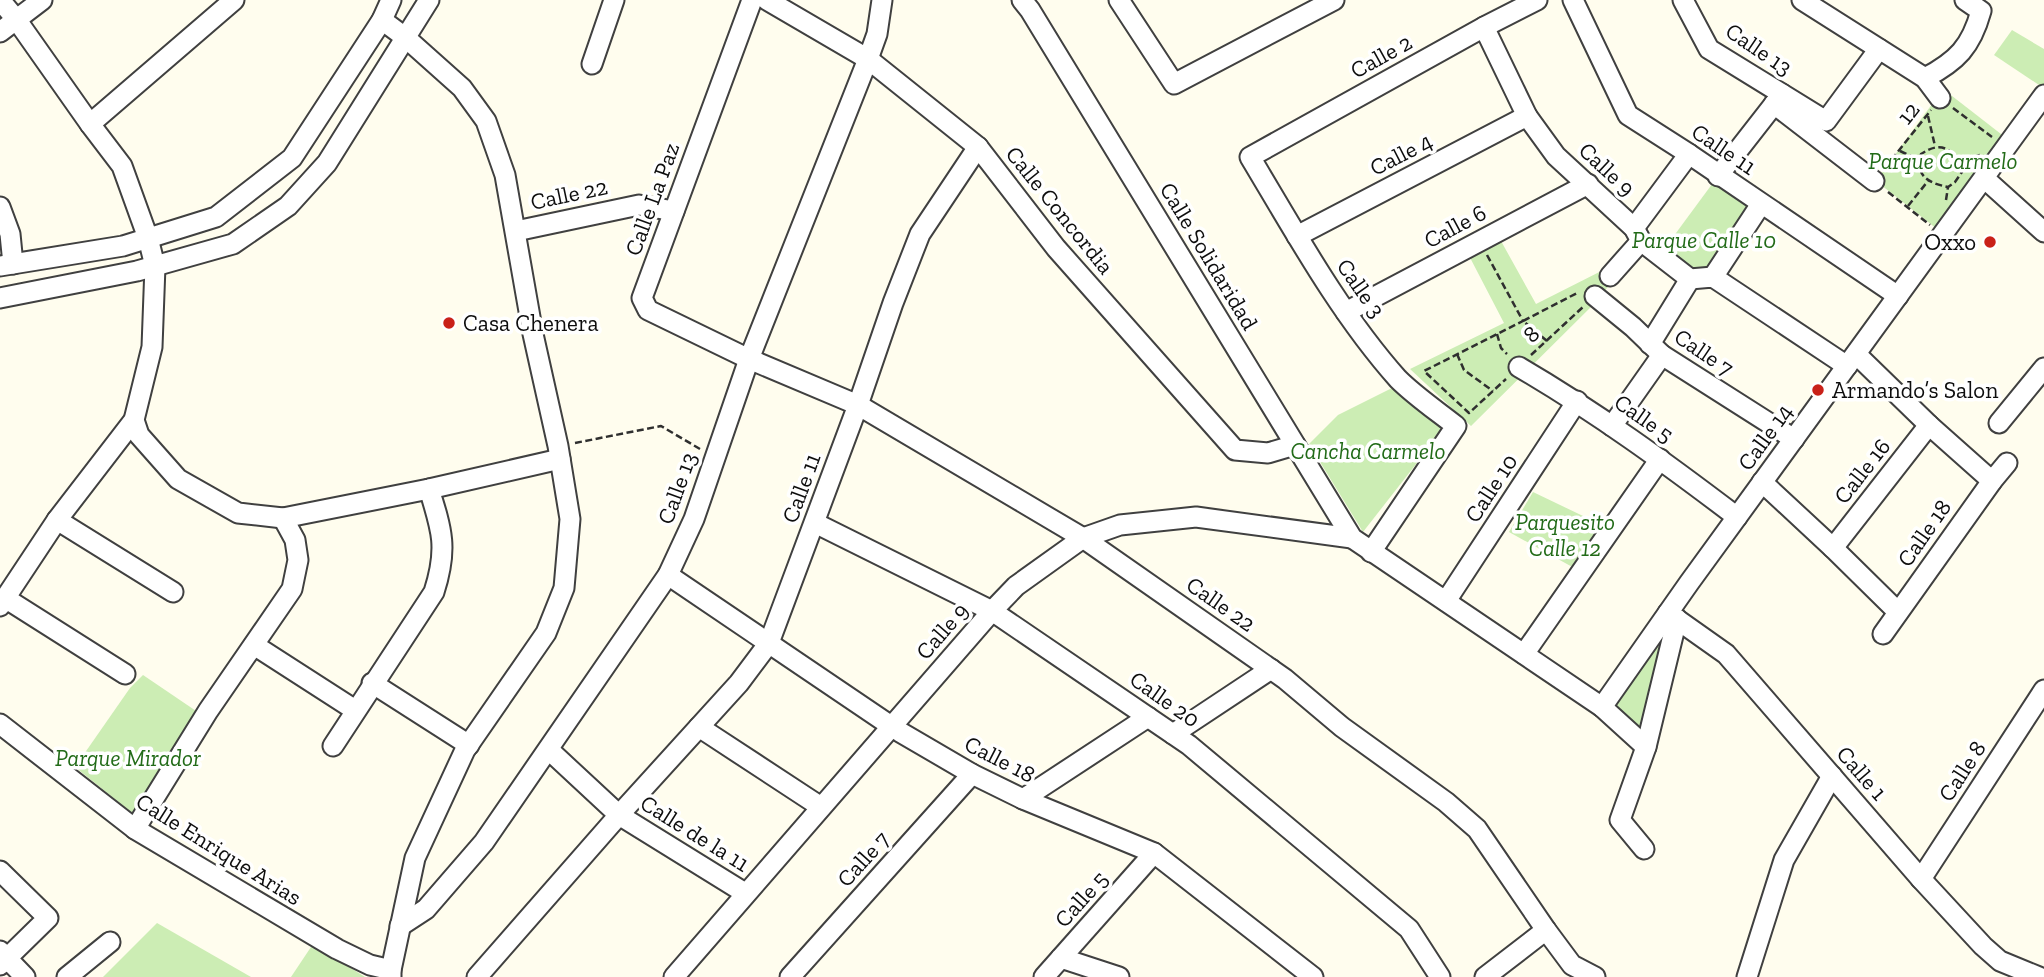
<svg xmlns="http://www.w3.org/2000/svg" width="2044" height="977" font-family="'Zilla Slab',serif">
  <style>
    .park { fill: #ccedb4 }
    .lines { fill: none; stroke-linecap: round; stroke-linejoin: round }
    .minor-casing { stroke: #404040; stroke-width: 23 }
    .path { stroke: #2f2f2f; stroke-width: 2.5; stroke-dasharray: 7 3.5; stroke-linecap: butt }
    .minor { stroke: #fff; stroke-width: 19 }
    .poi-dot { fill: #c92119; stroke: #fff; stroke-width: 2.5 }
    .labels { text-anchor: middle; dominant-baseline: central; stroke-width: 7; stroke-linejoin: round; paint-order: stroke }
    .street-label { font-size: 23px; fill: #0d0d0d; stroke: #fff }
    .park-label { font-size: 23px; font-style: italic; fill: #226b18; stroke: #fff }
    .poi-label { font-size: 23px; fill: #0d0d0d; stroke: #fff; text-anchor: start }
  </style>
  <rect width="100%" height="100%" fill="#fffdee"/>
  <g class="park">
    <path d="M2012,30L2044,49V85L2042,87L1994,55Z"/>
    <path d="M1943,89L2010,141L1942,233L1876,181Z"/>
    <path d="M1718,176L1761,204L1707,282L1662,252Z"/>
    <path d="M1496,232L1536,304L1629,257L1599,299L1471,426L1410,369L1504,323L1465,248Z"/>
    <path d="M1394,387L1445,427L1363,532L1309,444L1338,415Z"/>
    <path d="M1533,492L1606,527L1576,569L1509,532Z"/>
    <path d="M1668,634L1644,736L1612,705Z"/>
    <path d="M143,675L202,715L137,817L75,767L130,688Z"/>
    <path d="M157,923L251,977H103Z"/>
    <path d="M313,944L365,977H291Z"/>
  </g>
  <g class="lines">
    <g class="minor-casing">
      <g id="minor">
        <path d="M0,0L16,19L90,124L122,166L148,238L155,266L152,347L134,420L57,520L0,606"/>
        <path d="M752,0L642,298L648,310L749,359L858,405L1083,538L1285,679L1342,727L1446,802L1477,829L1546,930L1572,965L1595,977"/>
        <path d="M767,0L868,59L978,147L1056,248L1235,450L1268,453L1295,445"/>
        <path d="M1022,0L1030,10L1352,538L1602,707L1646,747"/>
        <path d="M1119,0L1174,84L1334,0"/>
        <path d="M1573,0L1628,115L1689,154L1898,296"/>
        <path d="M1683,0L1709,49L1826,121L1879,49"/>
        <path d="M1802,0L1925,78L1940,98"/>
        <path d="M382,20L406,38L462,88L486,121L505,175L533,334L558,446L570,519L564,588L546,633L465,750L415,858L391,970V977"/>
        <path d="M1484,27L1527,116L1556,156L1634,228L1641,241L1690,279L1713,277L1847,366"/>
        <path d="M0,32L42,0"/>
        <path d="M592,64L614,0"/>
        <path d="M1925,78C1957,61 1971,47 1981,11L1965,0"/>
        <path d="M1774,104L1874,181"/>
        <path d="M90,124L234,0"/>
        <path d="M1718,176L1782,94"/>
        <path d="M1984,178L2044,232"/>
        <path d="M0,207L10,234L13,264"/>
        <path d="M1634,228L1689,154"/>
        <path d="M516,231L639,205L674,211"/>
        <path d="M1297,236L1527,116"/>
        <path d="M0,266L123,246L216,217L292,158L382,20L391,0"/>
        <path d="M1610,276L1641,241"/>
        <path d="M1713,277L1761,204"/>
        <path d="M1595,296L1633,327L1662,355L1794,439"/>
        <path d="M0,298L137,271L233,244L288,206L327,163L429,0"/>
        <path d="M1346,312L1588,184"/>
        <path d="M1650,344L1690,279"/>
        <path d="M1856,354L1929,425L1992,481"/>
        <path d="M1519,367C1596,412 1666,463 1737,517"/>
        <path d="M134,420L139,435L178,479L238,513L283,518L429,489L560,459"/>
        <path d="M1999,423L2044,368"/>
        <path d="M1612,426L1662,355"/>
        <path d="M1762,482L1833,548L1898,612"/>
        <path d="M57,520L173,592"/>
        <path d="M815,523L992,611L1189,745L1409,929L1440,977"/>
        <path d="M1833,548L1929,425"/>
        <path d="M1371,552L1456,426C1437,411 1415,396 1398,379C1340,314 1295,232 1250,157L1484,27L1537,0"/>
        <path d="M668,575L900,732L972,774L1023,799L1154,853L1313,977"/>
        <path d="M5,598L125,674"/>
        <path d="M1446,601L1577,401"/>
        <path d="M1668,613L1726,654L1921,879L1983,946L2000,961L2039,977"/>
        <path d="M1883,634L1992,481L2007,463"/>
        <path d="M254,645L355,710"/>
        <path d="M1524,654L1660,459"/>
        <path d="M372,683L469,745"/>
        <path d="M1602,707L1689,583L2044,95"/>
        <path d="M0,724L135,829L337,949L370,965L391,970"/>
        <path d="M699,727L821,807"/>
        <path d="M1173,734L1271,669"/>
        <path d="M333,746L434,592C448,549 442,530 429,489"/>
        <path d="M549,750L619,815L745,893"/>
        <path d="M1023,799L1148,717"/>
        <path d="M135,829L208,711L292,589L298,560L295,540L283,518"/>
        <path d="M1644,849L1620,820L1646,747L1677,619"/>
        <path d="M0,871L48,918L0,965"/>
        <path d="M1921,879L2044,690"/>
        <path d="M400,926L426,909L484,842L668,575L694,519L749,359L868,59L877,34L882,0"/>
        <path d="M0,951L25,977"/>
        <path d="M1061,958L1119,977"/>
        <path d="M67,977L110,942"/>
        <path d="M477,977L619,815L739,683L769,643L858,405L893,303L920,234L978,147"/>
        <path d="M674,977L992,611L1016,586L1083,538L1120,525L1196,517L1352,538"/>
        <path d="M790,977L972,774"/>
        <path d="M1044,977L1154,853"/>
        <path d="M1485,977L1546,930"/>
        <path d="M1747,977L1784,860L1832,776"/>
      </g>
    </g>
    <g class="path">
      <path d="M1953,108L1992,137"/>
      <path d="M1928,116L1935,146"/>
      <path d="M1900,151L1919,160"/>
      <path d="M1960,163C1948,145 1938,143 1921,154C1915,176 1928,183 1948,187L1955,182L1962,172L1959,161L1980,155"/>
      <path d="M1885,168L1931,110"/>
      <path d="M1888,192L1930,225"/>
      <path d="M1946,200L1948,187"/>
      <path d="M1908,206L1928,181"/>
      <path d="M1487,255L1523,321L1424,371L1469,413L1506,379"/>
      <path d="M1497,334L1501,348L1507,354"/>
      <path d="M1547,341L1523,321L1579,292"/>
      <path d="M1457,354L1464,370L1493,391"/>
      <path d="M1531,355L1583,307"/>
      <path d="M575,443L661,426L700,449"/>
    </g>
    <use href="#minor" class="minor"/>
  </g>
  <g class="poi-dot">
    <circle cx="1990" cy="242" r="7"/>
    <circle cx="449" cy="323" r="7"/>
    <circle cx="1818" cy="390" r="7"/>
  </g>
  <g class="labels">
    <g class="street-label">
      <text transform="translate(1759 49) rotate(34)">Calle 13</text>
      <text transform="translate(1381 56) rotate(-29)">Calle 2</text>
      <text transform="translate(1908 113) rotate(-52)">12</text>
      <text transform="translate(1724 149) rotate(34)">Calle 11</text>
      <text transform="translate(1401 154) rotate(-27)">Calle 4</text>
      <text transform="translate(1607 169) rotate(43)">Calle 9</text>
      <text transform="translate(569 194) rotate(-12)">Calle 22</text>
      <text transform="translate(652 199) rotate(-70)">Calle La Paz</text>
      <text transform="translate(1060 210) rotate(51)">Calle Concordia</text>
      <text transform="translate(1455 226) rotate(-28)">Calle 6</text>
      <text transform="translate(1209 256) rotate(59)">Calle Solidaridad</text>
      <text transform="translate(1361 288) rotate(55)">Calle 3</text>
      <text transform="translate(1531 334) rotate(-43)">8</text>
      <text transform="translate(1704 352) rotate(34)">Calle 7</text>
      <text transform="translate(1644 418) rotate(35)">Calle 5</text>
      <text transform="translate(1765 437) rotate(-54)">Calle 14</text>
      <text transform="translate(1862 471) rotate(-52)">Calle 16</text>
      <text transform="translate(677 488) rotate(-70)">Calle 13</text>
      <text transform="translate(801 488) rotate(-70)">Calle 11</text>
      <text transform="translate(1491 488) rotate(-57)">Calle 10</text>
      <text transform="translate(1924 533) rotate(-55)">Calle 18</text>
      <text transform="translate(1221 604) rotate(35)">Calle 22</text>
      <text transform="translate(942 631) rotate(-49)">Calle 9</text>
      <text transform="translate(1165 699) rotate(35)">Calle 20</text>
      <text transform="translate(1000 759) rotate(27)">Calle 18</text>
      <text transform="translate(1962 771) rotate(-57)">Calle 8</text>
      <text transform="translate(1862 773) rotate(49)">Calle 1</text>
      <text transform="translate(695 833) rotate(32)">Calle de la 11</text>
      <text transform="translate(219 849) rotate(32)">Calle Enrique Arias</text>
      <text transform="translate(863 859) rotate(-48)">Calle 7</text>
      <text transform="translate(1081 899) rotate(-48)">Calle 5</text>
    </g>
    <g class="park-label">
      <text x="1943" y="161">Parque Carmelo</text>
      <text x="1704" y="240">Parque Calle 10</text>
      <text x="1368" y="451">Cancha Carmelo</text>
      <text x="1565" y="522">Parquesito<tspan x="1565" dy="26">Calle 12</tspan></text>
      <text x="128" y="758">Parque Mirador</text>
    </g>
    <g class="poi-label">
      <text x="1976" y="242" text-anchor="end">Oxxo</text>
      <text x="463" y="323">Casa Chenera</text>
      <text x="1832" y="390">Armando’s Salon</text>
    </g>
  </g>
</svg>
